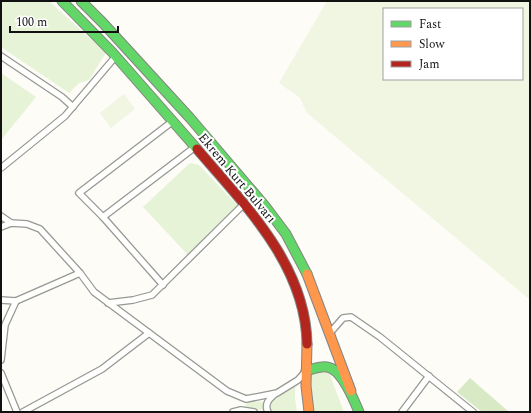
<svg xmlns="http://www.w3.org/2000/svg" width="531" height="413" font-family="Spectral,serif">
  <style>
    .green { fill: #e7f3d7 }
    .forest { fill: #d8eac5 }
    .pitch { fill: #f0f6e1; fill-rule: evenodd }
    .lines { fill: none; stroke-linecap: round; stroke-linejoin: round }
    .street-casing { stroke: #979795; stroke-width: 8 }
    .fast-casing { stroke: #858482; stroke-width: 11 }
    .slow-casing { stroke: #858482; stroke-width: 11 }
    .jam-casing { stroke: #858482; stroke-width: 11 }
    .street { stroke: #fffffe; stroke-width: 5.5 }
    .fast { stroke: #63d668; stroke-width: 9 }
    .slow { stroke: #ff974d; stroke-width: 9 }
    .jam { stroke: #b3261e; stroke-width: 9 }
    .labels { text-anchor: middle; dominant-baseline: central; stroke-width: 4; stroke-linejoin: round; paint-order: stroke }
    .street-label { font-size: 13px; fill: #111; stroke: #fff }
  </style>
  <rect width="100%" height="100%" fill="#fdfcf7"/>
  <g class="green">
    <path d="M1,1H49L106,53L89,80L79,83L69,93L1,47Z"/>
    <path d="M1,73L36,97L1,140Z"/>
    <path d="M190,163L199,165L239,207L188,255L143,207Z"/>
    <path d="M321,370L328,372L330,375L344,412H315C311,402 307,388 311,377C313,373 317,372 321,370Z"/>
    <path d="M295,385V398L297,412H273L270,411L271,401Z"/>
    <path d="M248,401L265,402L264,406L265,410L245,409L246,404Z"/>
  </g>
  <path class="forest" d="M470,378L509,412H482L457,392Z"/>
  <g class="pitch">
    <path d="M327,1H530V300L307,113L300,98L279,83ZM384,9H522V79H384Z"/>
    <path d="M124,94L135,109L111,128L100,113Z"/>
  </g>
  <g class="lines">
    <g class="street-casing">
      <g id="street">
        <path d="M1,56L62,97L73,107"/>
        <path d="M1,168L65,116L116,56"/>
        <path d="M1,216L11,223"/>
        <path d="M103,217L79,193L173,121"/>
        <path d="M1,227L11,223L27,224L40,229L80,273L94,292L227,391L246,399L277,393L298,380L306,371"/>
        <path d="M163,285L103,217L195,147"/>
        <path d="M1,300L16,301L80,273"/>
        <path d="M108,303L133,300L152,295L244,204"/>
        <path d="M329,334L343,318L351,317L380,337L473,412"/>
        <path d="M1,360L5,325L16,301"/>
        <path d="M1,373L17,412"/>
        <path d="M23,412L102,369L149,333"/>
        <path d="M233,412L241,410L254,412"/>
        <path d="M268,412C264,404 269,399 275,394"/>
        <path d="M402,412L429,376"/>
      </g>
    </g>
    <g class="fast-casing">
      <g id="fast">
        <path d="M62,1L112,52L197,149"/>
        <path d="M81,1L103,23L190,118L265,206L286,234L307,274"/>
        <path d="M306,371C313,369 320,366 327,367C342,369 354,400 359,412"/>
      </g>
    </g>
    <g class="slow-casing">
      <g id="slow">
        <path d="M307,274L351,391"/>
        <path d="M307,344L306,386L309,412"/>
      </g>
    </g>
    <g class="jam-casing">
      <path id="jam" d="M197,149C244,204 306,265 307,344"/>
    </g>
    <use href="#street" class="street"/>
    <use href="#fast" class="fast"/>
    <use href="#slow" class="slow"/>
    <use href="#jam" class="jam"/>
  </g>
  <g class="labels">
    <g class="street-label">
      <text transform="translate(237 178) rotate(50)">Ekrem Kurt Bulvarı</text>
    </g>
  </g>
  <rect width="531" height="413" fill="none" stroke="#111111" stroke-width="4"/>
  <rect x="383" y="8" width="140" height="72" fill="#ffffff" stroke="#a0a0a0"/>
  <rect x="391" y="21" width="20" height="6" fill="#63d668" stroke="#a0a0a0"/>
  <text x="419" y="28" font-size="12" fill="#111111">Fast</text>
  <rect x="391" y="41" width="20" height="6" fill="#ff974d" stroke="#a0a0a0"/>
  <text x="419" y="48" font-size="12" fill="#111111">Slow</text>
  <rect x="391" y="61" width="20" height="6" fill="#b3261e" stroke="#a0a0a0"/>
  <text x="419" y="68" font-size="12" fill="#111111">Jam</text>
  <path d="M10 26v6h108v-6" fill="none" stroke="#111111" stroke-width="2"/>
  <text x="16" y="26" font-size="12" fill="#111111" stroke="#ffffff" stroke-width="3" paint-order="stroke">100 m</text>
</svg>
